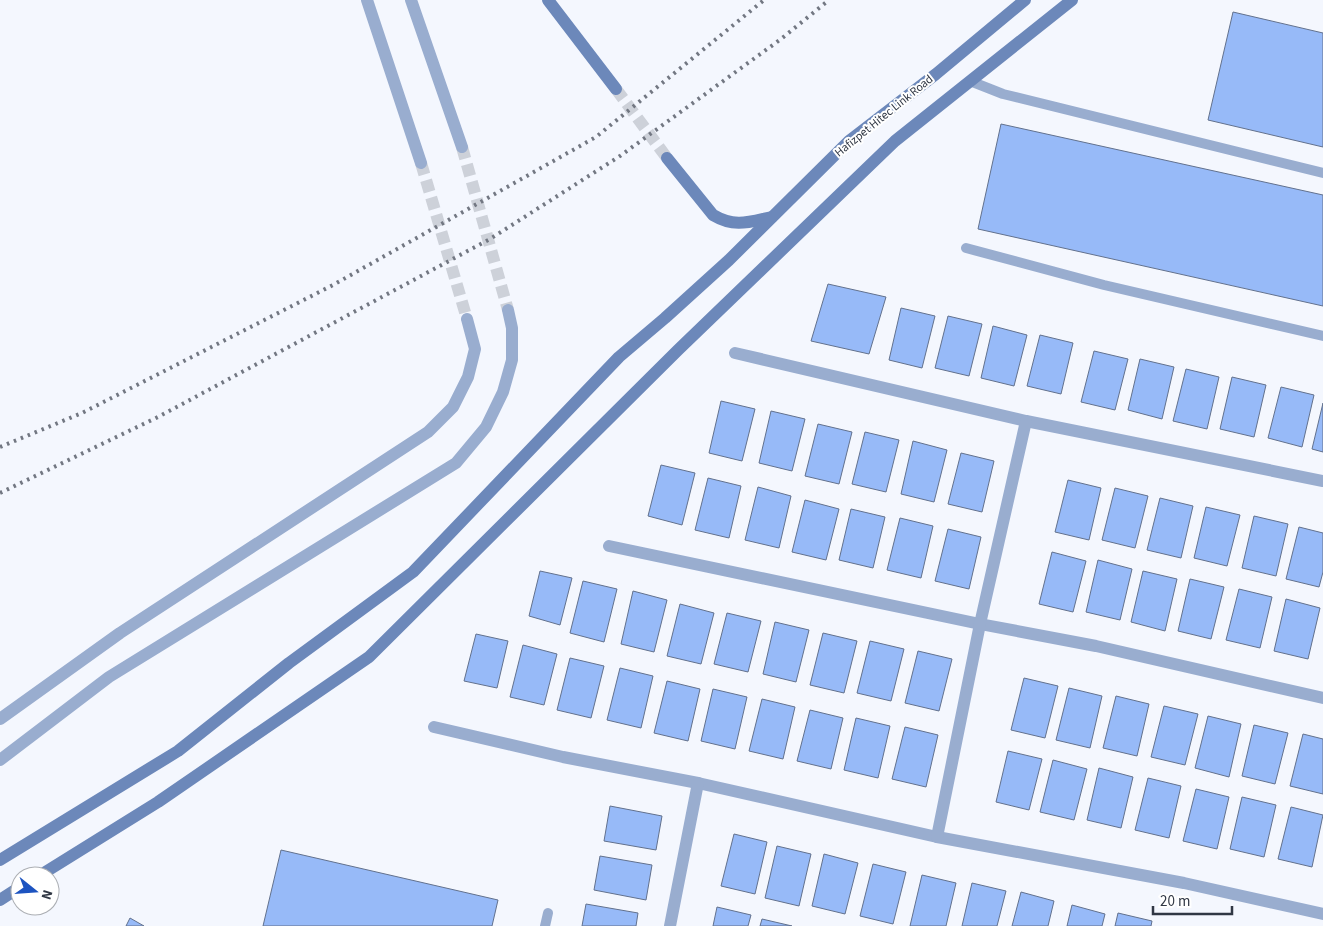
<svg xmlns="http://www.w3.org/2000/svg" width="1323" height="926" font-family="'Source Sans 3',sans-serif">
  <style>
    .building { fill: #97baf8; stroke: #62718d }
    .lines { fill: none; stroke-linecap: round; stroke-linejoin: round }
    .tertiary-tunnel { stroke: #cdd1d9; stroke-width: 12; stroke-dasharray: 12 6; stroke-linecap: butt }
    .secondary-tunnel { stroke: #cdd1d9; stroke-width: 12; stroke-dasharray: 12 6; stroke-linecap: butt }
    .service { stroke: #99adcf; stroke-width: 10 }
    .minor { stroke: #99adcf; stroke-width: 12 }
    .tertiary { stroke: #99adcf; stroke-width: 12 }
    .secondary { stroke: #6c88ba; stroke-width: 12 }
    .rail { stroke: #727782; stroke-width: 4; stroke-dasharray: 2.5 5; stroke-linecap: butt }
    .labels { text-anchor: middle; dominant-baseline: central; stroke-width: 4; stroke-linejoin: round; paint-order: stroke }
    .street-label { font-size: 12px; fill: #303744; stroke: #fff }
  </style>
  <rect width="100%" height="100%" fill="#f4f7fe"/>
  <g class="building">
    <path d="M1233,12L1323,33V147L1208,120Z"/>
    <path d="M1001,124L1323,195V306L978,229Z"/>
    <path d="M828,284L886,297L869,354L811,341Z"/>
    <path d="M901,308L935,316L922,368L889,360Z"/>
    <path d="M948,316L982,324L969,376L935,368Z"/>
    <path d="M993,326L1027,335L1014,386L981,378Z"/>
    <path d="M1040,335L1073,343L1061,394L1027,386Z"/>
    <path d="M1094,351L1128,359L1115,410L1081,402Z"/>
    <path d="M1140,359L1174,367L1162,419L1128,410Z"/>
    <path d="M1186,369L1219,377L1207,429L1173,421Z"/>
    <path d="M1232,377L1266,385L1254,437L1220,429Z"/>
    <path d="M1281,387L1314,395L1302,447L1268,438Z"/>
    <path d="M721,401L755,409L742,461L709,453Z"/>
    <path d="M1323,403V452L1312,449Z"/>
    <path d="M771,411L805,419L792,471L759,463Z"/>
    <path d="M818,424L852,432L839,484L805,476Z"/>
    <path d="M865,432L899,440L886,492L852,484Z"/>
    <path d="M913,441L947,450L934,502L901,494Z"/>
    <path d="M961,453L994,461L982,512L948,504Z"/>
    <path d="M661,465L695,473L682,525L648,516Z"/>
    <path d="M708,478L741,486L729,538L695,530Z"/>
    <path d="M1068,480L1101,488L1089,540L1055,532Z"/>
    <path d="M758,487L791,496L779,548L745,540Z"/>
    <path d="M1115,488L1148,496L1135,548L1102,540Z"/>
    <path d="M1160,498L1193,506L1181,558L1147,550Z"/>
    <path d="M805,500L839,509L826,560L792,552Z"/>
    <path d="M1206,507L1240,515L1227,566L1194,558Z"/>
    <path d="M851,509L885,517L873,568L839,560Z"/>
    <path d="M1254,516L1288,524L1276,576L1242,568Z"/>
    <path d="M900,518L933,526L921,578L887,570Z"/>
    <path d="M1299,527L1323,533V572L1319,587L1286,579Z"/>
    <path d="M948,529L981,537L969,589L935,581Z"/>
    <path d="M1052,552L1086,561L1073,612L1039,604Z"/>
    <path d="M1098,560L1132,569L1120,620L1086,612Z"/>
    <path d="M540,571L572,578L560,625L529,616Z"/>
    <path d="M1143,571L1177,579L1165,631L1131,622Z"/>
    <path d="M1190,579L1224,587L1211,639L1178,631Z"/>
    <path d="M583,581L617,589L604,642L570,633Z"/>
    <path d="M1239,589L1272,597L1260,648L1226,640Z"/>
    <path d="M633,591L667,600L654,652L621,644Z"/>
    <path d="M1286,599L1320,608L1308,659L1274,651Z"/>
    <path d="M680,604L714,613L701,664L667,656Z"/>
    <path d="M727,613L761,621L748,672L714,664Z"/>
    <path d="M775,622L809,630L796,682L763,674Z"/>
    <path d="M823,633L857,641L844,693L810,685Z"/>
    <path d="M476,634L508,641L497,688L464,681Z"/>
    <path d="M870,641L904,649L891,701L857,693Z"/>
    <path d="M523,645L557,654L544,705L510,697Z"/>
    <path d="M918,651L952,659L939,711L905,703Z"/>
    <path d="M570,658L604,666L591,718L557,710Z"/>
    <path d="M620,668L653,676L641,728L607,720Z"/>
    <path d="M1024,678L1058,686L1045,738L1011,730Z"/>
    <path d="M667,681L700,689L688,741L654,733Z"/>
    <path d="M1069,688L1102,696L1090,748L1056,740Z"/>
    <path d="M713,689L747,697L735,749L701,741Z"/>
    <path d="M1116,696L1149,704L1137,756L1103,748Z"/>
    <path d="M762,699L795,707L783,759L749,751Z"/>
    <path d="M1164,706L1198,714L1185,765L1151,757Z"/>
    <path d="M810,710L843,718L831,769L797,761Z"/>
    <path d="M1208,716L1241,724L1229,777L1195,768Z"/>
    <path d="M856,718L890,726L878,778L844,770Z"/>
    <path d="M1254,725L1288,733L1275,784L1242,776Z"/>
    <path d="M905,727L938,735L926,787L892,779Z"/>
    <path d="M1303,734L1323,739V794L1290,786Z"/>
    <path d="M1008,751L1042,759L1029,810L996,802Z"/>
    <path d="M1053,760L1087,769L1074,820L1040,812Z"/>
    <path d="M1099,768L1133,777L1121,828L1087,820Z"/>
    <path d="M1148,778L1181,786L1169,838L1135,830Z"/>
    <path d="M1196,789L1229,797L1217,849L1183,841Z"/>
    <path d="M1242,797L1276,805L1264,857L1230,849Z"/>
    <path d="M610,806L662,816L656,850L604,841Z"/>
    <path d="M1291,807L1323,815L1312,867L1278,859Z"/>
    <path d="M734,834L767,842L755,894L721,886Z"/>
    <path d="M777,846L811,854L799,906L765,898Z"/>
    <path d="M281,850L498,900L492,926H263Z"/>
    <path d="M824,854L858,863L845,914L812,906Z"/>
    <path d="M600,856L652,865L646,900L594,890Z"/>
    <path d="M873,864L906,872L893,924L860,916Z"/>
    <path d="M922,875L956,883L946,926H910Z"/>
    <path d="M972,883L1006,891L997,926H962Z"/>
    <path d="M1021,892L1054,901L1048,926H1012Z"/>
    <path d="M586,904L638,913L636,926H582Z"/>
    <path d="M1072,905L1105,914L1102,926H1067Z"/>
    <path d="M717,907L751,915L748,926H713Z"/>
    <path d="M1118,913L1152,921L1151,926H1115Z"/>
    <path d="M130,918L144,926H126Z"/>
    <path d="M762,919L792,926H760Z"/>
  </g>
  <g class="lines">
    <g class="tertiary-tunnel">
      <path d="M462,147L508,310"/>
      <path d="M421,163L467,319"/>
    </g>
    <path class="secondary-tunnel" d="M616,89L667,158"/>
    <g class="service">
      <path d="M970,81L1003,94L1323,173"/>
      <path d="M966,248L1104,285L1323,336"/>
      <path d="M545,926L548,913"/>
    </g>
    <g class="minor">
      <path d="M735,353L1026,421L1323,481"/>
      <path d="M609,546L980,624L1096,646L1323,698"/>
      <path d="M434,727L563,757L698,783L937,837L1184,883L1323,914"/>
      <path d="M937,837L980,624L1026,421"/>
      <path d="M670,926L698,783"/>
    </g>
    <g class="tertiary">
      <path d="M367,0L421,163"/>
      <path d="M411,0L462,147"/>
      <path d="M0,719L120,633L428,432L453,407L468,377L475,349L467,319"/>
      <path d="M0,760L109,677L456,463L486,427L503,392L512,360V328L508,310"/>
    </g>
    <g class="secondary">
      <path d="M548,0L616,89"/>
      <path d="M667,158L713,215C735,228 749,222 772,217"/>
      <path d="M0,860L178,751L289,663L413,572L619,357L665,318L729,260L849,141L936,74L1025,0"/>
      <path d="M39,876L158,802L369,657L678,350L895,141L1072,0"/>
      <path d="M0,900L20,887"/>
    </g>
    <g class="rail">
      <path d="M0,447L82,413L333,285L596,137L764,0"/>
      <path d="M0,493L158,417L490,239L620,156L781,39L829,0"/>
    </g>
  </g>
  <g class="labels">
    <g class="street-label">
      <text transform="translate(884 116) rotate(-39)">Hafizpet Hitec Link Road</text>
    </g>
  </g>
  <g transform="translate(35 891) rotate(107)"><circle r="24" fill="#ffffff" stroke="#acafb4"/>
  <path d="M0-4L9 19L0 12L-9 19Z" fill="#1c53c0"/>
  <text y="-8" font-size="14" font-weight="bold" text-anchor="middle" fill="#303744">N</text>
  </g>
  <path d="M1153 906v8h79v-8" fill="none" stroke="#303744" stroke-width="2.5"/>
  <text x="1160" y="906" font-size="15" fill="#303744" stroke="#ffffff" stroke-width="4" paint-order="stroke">20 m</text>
</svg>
